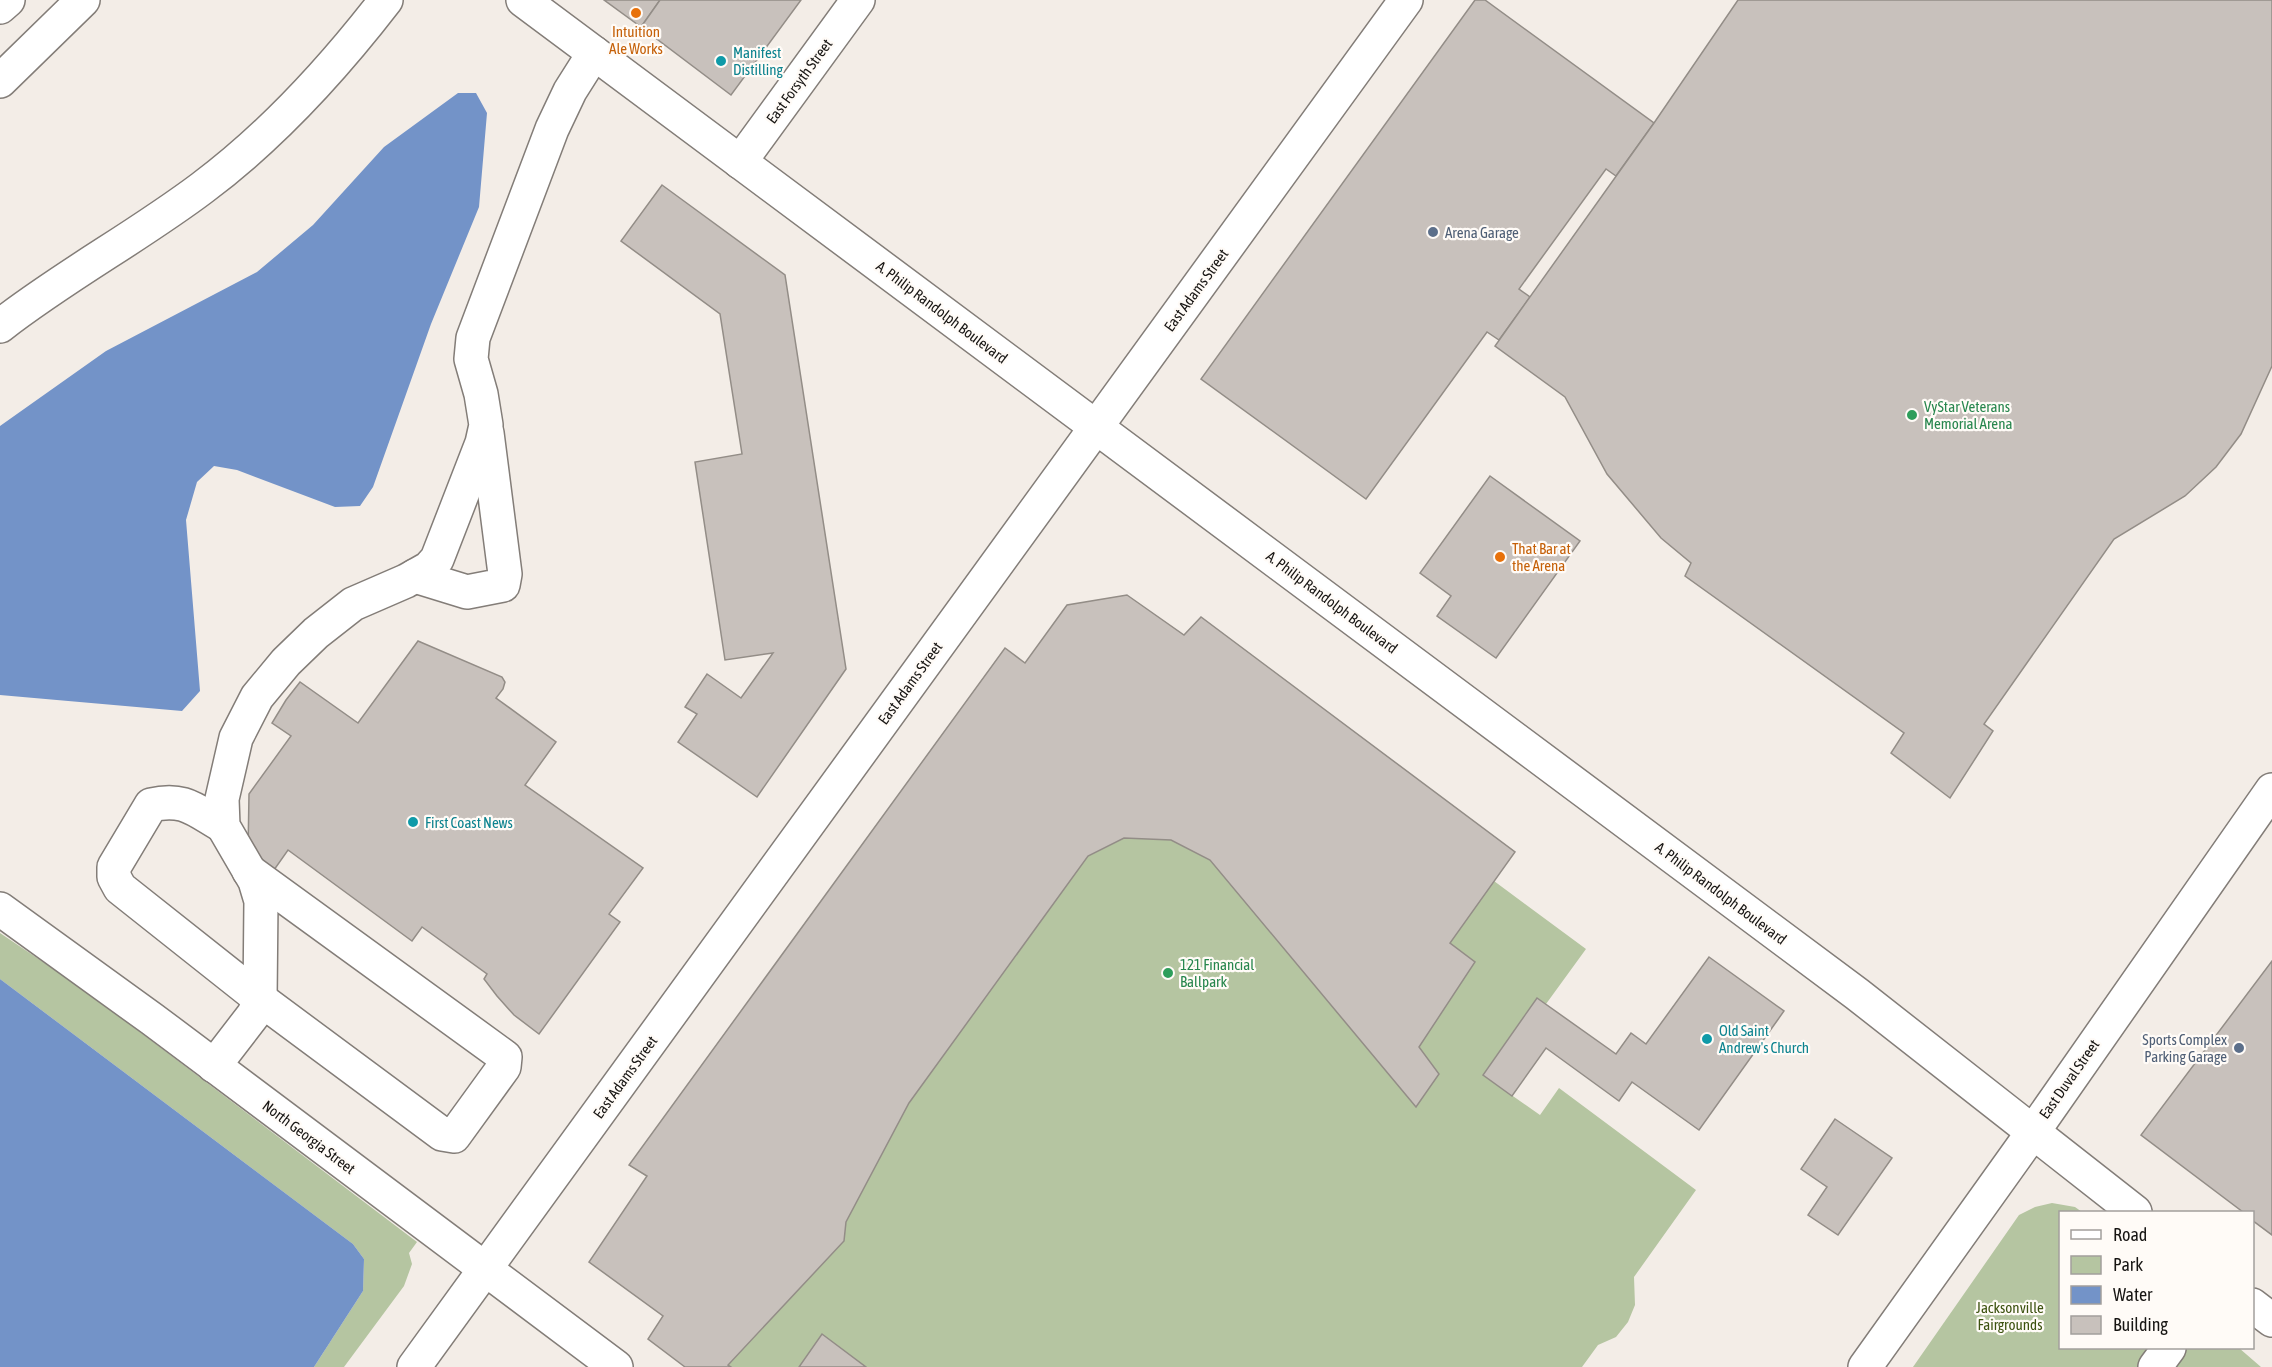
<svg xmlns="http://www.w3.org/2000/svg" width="2272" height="1367" font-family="'Asap Condensed',sans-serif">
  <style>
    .green { fill: #b5c5a1 }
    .water { fill: #7393c8 }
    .building { fill: #c8c1bc; stroke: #938d87; stroke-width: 1.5 }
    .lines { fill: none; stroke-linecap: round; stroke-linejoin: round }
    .minor-casing { stroke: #837d78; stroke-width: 36 }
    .major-casing { stroke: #837d78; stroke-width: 36 }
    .minor { stroke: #fff; stroke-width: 33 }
    .major { stroke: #fff; stroke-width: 33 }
    .food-dot { fill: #e8710a; stroke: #fffbf7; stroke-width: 2 }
    .culture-dot { fill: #0f9aa8; stroke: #fffbf7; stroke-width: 2 }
    .service-dot { fill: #5c6f8a; stroke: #fffbf7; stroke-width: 2 }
    .leisure-dot { fill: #2e9e5b; stroke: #fffbf7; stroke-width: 2 }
    .labels { text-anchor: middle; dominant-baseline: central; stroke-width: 4.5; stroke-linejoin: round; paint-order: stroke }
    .food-label { font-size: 15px; fill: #c56008; stroke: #fffbf7 }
    .culture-label { font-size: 15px; fill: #0d838f; stroke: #fffbf7; text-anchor: start }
    .street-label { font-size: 15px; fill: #171513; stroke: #fffbf7 }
    .service-label { font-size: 15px; fill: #4e5e75; stroke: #fffbf7; text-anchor: start }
    .leisure-label { font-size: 15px; fill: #27864d; stroke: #fffbf7; text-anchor: start }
    .park-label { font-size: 15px; fill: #3c520f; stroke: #fffbf7 }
  </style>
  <rect width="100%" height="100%" fill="#f3ede7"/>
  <g class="green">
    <path d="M1127,595L1184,635L1201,617L1515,852L1494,881L1586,949L1546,1004L1537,998L1483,1075L1540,1115L1559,1088L1696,1190L1634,1277L1635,1305L1628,1322L1616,1337L1598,1345L1582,1367H685L648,1339L663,1316L589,1262L647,1177L629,1165L1005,648L1025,663L1067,605Z"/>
    <path d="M0,933L86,991L417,1242L409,1253L412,1264L404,1286L344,1367H314L363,1291L364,1259L353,1244L0,979Z"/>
    <path d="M2052,1203L2075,1207L2082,1212H2060V1348H2239L2261,1367H1913L2019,1215L2035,1207Z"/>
  </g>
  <g class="water">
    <path d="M458,93H476L487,113L479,207L431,324L373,487L360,506L335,507L237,470L214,466L197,482L186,520L200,691L182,711L0,695V426L106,351L257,272L313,225L384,147Z"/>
    <path d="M0,979L353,1244L364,1259L363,1291L314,1367H0Z"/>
  </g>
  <g class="building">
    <path d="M604,0H660L641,27Z"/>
    <path d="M660,0H801L731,95L641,27Z"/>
    <path d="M1475,0H1485L1654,123L1616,176L1606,169L1519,289L1530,297L1499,340L1487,332L1366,499L1201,379Z"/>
    <path d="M1738,0H2272V366L2241,434L2216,467L2185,496L2114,539L1984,724L1993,731L1950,798L1891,753L1904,733L1685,576L1691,563L1661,538L1607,474L1565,397L1495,346L1654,123Z"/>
    <path d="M662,185L785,275L846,669L757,797L678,742L697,714L685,707L707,674L741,698L773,653L725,660L695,462L742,454L720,314L621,241Z"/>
    <path d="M1490,476L1580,541L1496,658L1437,616L1451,596L1420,573Z"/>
    <path d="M1127,595L1184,635L1201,617L1515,852L1450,943L1475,962L1419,1047L1439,1074L1416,1107L1210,860L1171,840L1124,838L1088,856L909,1103L846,1222L844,1241L728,1365L731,1367H685L648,1339L663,1316L589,1262L647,1176L629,1165L1005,648L1025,663L1067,605Z"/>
    <path d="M418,641L502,677L505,682L503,689L496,698L556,742L525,785L643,868L609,914L620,922L539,1034L514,1015L497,996L484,979L487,974L422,927L412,941L288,850L274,870L248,852L249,794L291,736L272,723L286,700L300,682L358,723Z"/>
    <path d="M1709,957L1784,1011L1699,1130L1632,1082L1619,1101L1546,1048L1512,1096L1483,1075L1537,998L1616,1054L1631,1033L1646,1044Z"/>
    <path d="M2272,961V1235L2252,1220V1212H2243L2141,1135Z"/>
    <path d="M1835,1119L1892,1158L1838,1235L1808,1215L1827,1187L1801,1169Z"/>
    <path d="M822,1334L866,1367H799Z"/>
  </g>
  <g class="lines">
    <g class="minor-casing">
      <g id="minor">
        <path d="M523,0L1857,994L2135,1212"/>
        <path d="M740,162L858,0"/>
        <path d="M415,576L467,592L503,585L505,574L487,433"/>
        <path d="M223,826C195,810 184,797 151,805L114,867V877L120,888L260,999L442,1134L454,1136L504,1067L505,1057L249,871"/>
        <path d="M0,909L152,1019L616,1367"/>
        <path d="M214,1066L254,1014L260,999L261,901L255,881L223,826L222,799L236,738L257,697L286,662L316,633L353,604L406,581L429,568L437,559L482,443L486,425L481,394L471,359L473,338L552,129L570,91L594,53"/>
        <path d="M2252,1305L2272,1320"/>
        <path d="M414,1367L1406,0"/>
        <path d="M1865,1367L2033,1132L2272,790"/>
        <path d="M2155,1367L2169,1348"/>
      </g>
    </g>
    <g class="major-casing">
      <g id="major">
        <path d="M0,7L8,0"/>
        <path d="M0,81L83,0"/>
        <path d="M0,326C64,276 137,237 202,188C273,135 332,70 386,0"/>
      </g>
    </g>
    <use href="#minor" class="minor"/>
    <use href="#major" class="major"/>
  </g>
  <g class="food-dot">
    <circle cx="636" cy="13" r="6"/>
    <circle cx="1500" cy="557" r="6"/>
  </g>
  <g class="culture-dot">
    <circle cx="721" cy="61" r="6"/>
    <circle cx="413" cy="822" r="6"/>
    <circle cx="1707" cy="1039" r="6"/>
  </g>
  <g class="service-dot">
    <circle cx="1433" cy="232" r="6"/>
    <circle cx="2239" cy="1048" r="6"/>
  </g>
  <g class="leisure-dot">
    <circle cx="1912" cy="415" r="6"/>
    <circle cx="1168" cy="973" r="6"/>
  </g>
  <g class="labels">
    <g class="food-label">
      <text x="636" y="31">Intuition<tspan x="636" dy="17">Ale Works</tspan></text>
      <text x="1512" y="548" text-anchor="start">That Bar at<tspan x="1512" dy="17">the Arena</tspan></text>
    </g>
    <g class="culture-label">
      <text x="733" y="52">Manifest<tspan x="733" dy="17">Distilling</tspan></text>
      <text x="425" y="822">First Coast News</text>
      <text x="1719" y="1030">Old Saint<tspan x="1719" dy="17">Andrew's Church</tspan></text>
    </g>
    <g class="street-label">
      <text transform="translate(799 81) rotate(-54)">East Forsyth Street</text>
      <text transform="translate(1196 290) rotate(-54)">East Adams Street</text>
      <text transform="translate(942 312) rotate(37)">A. Philip Randolph Boulevard</text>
      <text transform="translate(1332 602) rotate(37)">A. Philip Randolph Boulevard</text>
      <text transform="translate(910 683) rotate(-54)">East Adams Street</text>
      <text transform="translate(1721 893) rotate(37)">A. Philip Randolph Boulevard</text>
      <text transform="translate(625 1077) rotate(-54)">East Adams Street</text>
      <text transform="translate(2069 1079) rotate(-55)">East Duval Street</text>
      <text transform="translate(309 1137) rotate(37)">North Georgia Street</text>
    </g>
    <g class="service-label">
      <text x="1445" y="232">Arena Garage</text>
      <text x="2227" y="1039" text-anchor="end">Sports Complex<tspan x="2227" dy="17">Parking Garage</tspan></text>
    </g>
    <g class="leisure-label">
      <text x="1924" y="406">VyStar Veterans<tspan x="1924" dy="17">Memorial Arena</tspan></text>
      <text x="1180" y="964">121 Financial<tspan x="1180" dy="17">Ballpark</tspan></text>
    </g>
    <g class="park-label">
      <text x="2010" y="1307">Jacksonville<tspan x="2010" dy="17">Fairgrounds</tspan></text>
    </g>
  </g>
  <rect x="2059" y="1211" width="195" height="138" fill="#fffbf7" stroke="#a29f9c" stroke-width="1.5"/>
  <rect x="2071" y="1230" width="30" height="9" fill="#ffffff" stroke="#a29f9c" stroke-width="1.5"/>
  <text x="2113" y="1241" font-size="18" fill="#171513">Road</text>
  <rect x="2071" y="1256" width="30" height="18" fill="#b5c5a1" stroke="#a29f9c" stroke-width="1.5"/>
  <text x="2113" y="1271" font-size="18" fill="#171513">Park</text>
  <rect x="2071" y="1286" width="30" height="18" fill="#7393c8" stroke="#a29f9c" stroke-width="1.5"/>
  <text x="2113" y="1301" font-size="18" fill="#171513">Water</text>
  <rect x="2071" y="1316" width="30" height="18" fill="#c8c1bc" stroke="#a29f9c" stroke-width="1.5"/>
  <text x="2113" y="1331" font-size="18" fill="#171513">Building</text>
</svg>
